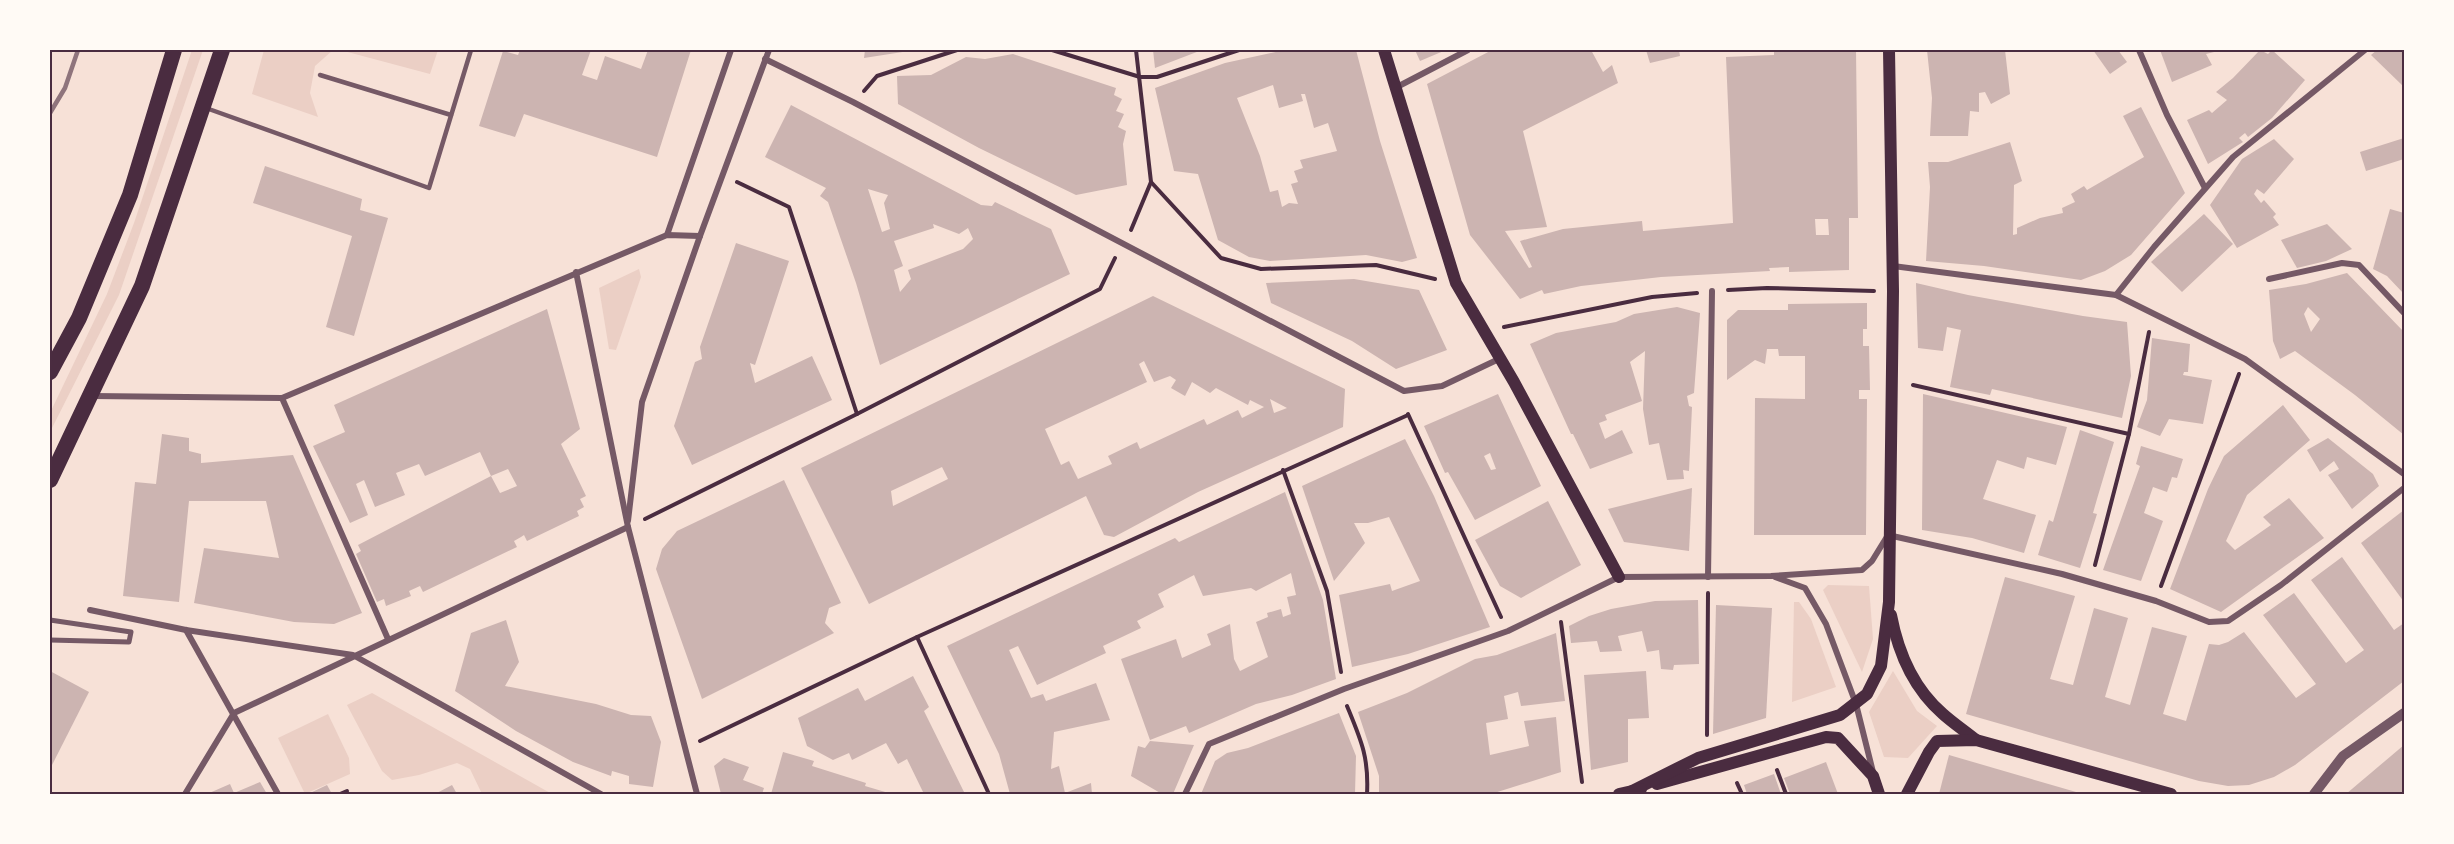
<svg xmlns="http://www.w3.org/2000/svg" width="2454" height="844" font-family="'Exo 2',sans-serif">
  <style>
    .green { fill: #ebcfc5 }
    .building { fill: #ccb4b1; fill-rule: evenodd }
    .lines { fill: none; stroke-linecap: round; stroke-linejoin: round }
    .path { stroke: #4a2c40; stroke-width: 4 }
    .service { stroke: #755966; stroke-width: 4.5 }
    .pedestrian { stroke: #755966; stroke-width: 5 }
    .minor { stroke: #755966; stroke-width: 6 }
    .tertiary { stroke: #755966; stroke-width: 10 }
    .secondary { stroke: #4a2c40; stroke-width: 12 }
    .trunk { stroke: #4a2c40; stroke-width: 16 }
    .rail { stroke: #8f747c; stroke-width: 4.5 }
    .neatline { fill: none; stroke: #4a2c40; stroke-width: 2 }
  </style>
  <rect width="100%" height="100%" fill="#f7e1d7"/>
  <g class="green">
    <path d="M192,50H203L119,295L50,432V413L107,294L134,223Z"/>
    <path d="M264,50H333L315,66L310,93L318,117L252,94Z"/>
    <path d="M340,50H438L430,74Z"/>
    <path d="M639,269L641,277L616,350L609,349L599,288Z"/>
    <path d="M1828,585L1869,586L1873,639L1862,672L1823,590Z"/>
    <path d="M1794,602H1799L1811,619L1836,687L1792,702Z"/>
    <path d="M1893,671L1917,711L1937,726L1908,758L1884,757L1869,712Z"/>
    <path d="M372,693L552,794H482L470,769L457,763L419,775L392,780L382,771L347,705Z"/>
    <path d="M328,714L349,758L350,774L305,794L278,738Z"/>
  </g>
  <g class="building">
    <path d="M520,50H591L582,75L597,80L605,56L641,69L648,50H691L657,157L524,114L515,137L479,126L503,51L518,55Z"/>
    <path d="M865,50H909V51L864,58Z"/>
    <path d="M1153,50H1202L1155,68Z"/>
    <path d="M1285,50H1356L1380,141L1417,258L1402,262L1366,255L1270,261L1249,257L1218,240L1198,174L1174,171L1155,88L1225,63ZM1273,85L1279,108L1303,101L1301,94H1305L1314,128L1328,123L1337,151L1300,160L1303,168L1294,171L1298,182L1291,184L1298,204L1289,203L1282,207L1278,190L1270,192L1260,156L1237,98Z"/>
    <path d="M1415,50H1446L1420,61Z"/>
    <path d="M1492,50H1591L1603,72L1612,65L1618,83L1523,131L1547,227L1505,231L1529,268L1532,267L1520,241L1563,229L1642,221L1643,231L1733,223L1726,57L1774,55V50H1856L1858,218H1849V270L1789,272V267L1769,268L1770,271L1661,277L1581,286L1544,294L1542,290L1520,299L1470,235L1427,84ZM1815,219H1828L1829,235H1816Z"/>
    <path d="M1646,50H1679L1680,56L1650,63Z"/>
    <path d="M1927,50H2005L2010,94L1991,104L1985,92L1979,93V112L1970,111L1968,136H1930L1932,98Z"/>
    <path d="M2093,50H2118L2127,62L2110,74Z"/>
    <path d="M2160,50H2213L2214,52L2206,54L2212,65L2172,82Z"/>
    <path d="M2260,50L2268,54L2272,50L2305,80L2272,118L2248,137L2245,133L2239,138L2243,142L2208,164L2187,120L2209,110L2212,113L2227,100L2216,92L2233,78Z"/>
    <path d="M2377,50H2404V87L2371,55Z"/>
    <path d="M1013,54L1116,88L1114,95L1122,99L1116,111L1124,114L1118,127L1126,131L1123,144L1127,185L1076,195L979,148L898,104L897,76L931,75L966,57L985,59Z"/>
    <path d="M791,105L981,205L992,206L995,202L1051,229L1070,274L880,365L856,283L828,202L820,196L826,188L765,157ZM868,189L888,195L884,203L890,229L882,232ZM933,224L959,234L968,228L973,239L963,249L908,270L911,279L900,292L894,270L903,266L894,241L934,228Z"/>
    <path d="M2141,107L2185,193L2131,255L2105,271L2081,280L1984,266L1926,261L1930,187L1928,162H1948L2010,142L2022,181L2014,185L2013,235L2017,234V228L2040,218L2063,213L2062,208L2075,202L2071,194L2084,186L2087,190L2144,157L2123,116Z"/>
    <path d="M2404,138V159L2366,171L2360,152Z"/>
    <path d="M2274,139L2294,159L2264,194L2257,189L2254,194L2261,203L2264,200L2276,214L2273,217L2279,225L2237,248L2210,205L2242,159Z"/>
    <path d="M265,166L362,199L360,210L388,218L354,336L326,327L352,236L253,203Z"/>
    <path d="M2390,209L2404,213V294L2387,276L2373,269Z"/>
    <path d="M2204,214L2233,244L2182,292L2151,262Z"/>
    <path d="M2327,224L2352,249L2326,261L2297,268L2281,240Z"/>
    <path d="M736,243L789,261L755,365L750,363L755,383L812,356L832,400L692,465L674,426L695,362L702,359L700,347Z"/>
    <path d="M2347,273L2404,332V435L2355,395L2295,351L2280,359L2273,341L2269,290L2306,284ZM2308,307L2320,319L2311,332L2304,314Z"/>
    <path d="M1354,279L1419,290L1447,350L1396,369L1352,341L1271,303L1266,283Z"/>
    <path d="M1916,283L1968,295L2083,316L2127,322L2131,376L2122,418L1992,389L1990,395L1950,387L1961,330L1947,327L1943,351L1918,348Z"/>
    <path d="M1153,296L1345,389L1343,427L1198,492L1114,537L1104,535L1086,496L869,604L801,468ZM1144,361L1154,382L1170,376L1176,380L1171,388L1185,396L1192,382L1210,393L1216,388L1248,405L1250,400L1264,407L1242,418L1238,410L1207,425L1204,419L1140,449L1137,442L1108,456L1112,464L1078,479L1069,461L1061,465L1045,429L1147,382L1139,364ZM1270,399L1287,408L1274,413ZM942,467L948,479L893,506L891,491Z"/>
    <path d="M1867,303V329H1863V346H1869L1870,390H1859V399H1867L1866,535H1754L1755,398L1805,399V356H1779L1778,349H1767L1765,364L1755,360L1727,380V320L1738,310H1788V304Z"/>
    <path d="M1677,307L1700,313L1694,393L1687,396L1689,406L1692,407L1689,471L1683,470L1684,479L1667,480L1659,443L1649,445L1643,409L1645,351L1630,362L1642,401L1605,415L1607,420L1599,423L1605,439L1622,430L1633,453L1590,469L1573,434H1571L1530,344L1556,333L1616,322L1634,314Z"/>
    <path d="M547,309L580,429L561,444L586,496L580,499L584,507L577,511L579,516L527,541L524,535L521,537L514,541L517,547L423,592L420,586L409,591L411,596L386,606L384,599L377,602L356,554L361,551L358,545L491,476L500,493L517,486L508,469L491,476L480,452L425,476L419,464L396,473L405,495L375,507L364,480L356,484L368,515L350,523L313,446L345,432L334,405Z"/>
    <path d="M2152,338L2190,344L2188,372H2184L2183,375L2212,380L2203,424L2169,419L2160,436L2137,427L2147,400Z"/>
    <path d="M1498,394L1541,486L1475,520L1448,472L1445,473L1424,426ZM1490,453L1496,469L1491,470L1484,456Z"/>
    <path d="M1923,394L2067,427L2056,465L2027,457L2024,469L1997,460L1983,499L2036,515L2024,553L1972,538L1922,530Z"/>
    <path d="M2283,405L2310,440L2247,495L2226,541L2235,550L2271,525L2263,517L2289,498L2324,538L2221,612L2170,589L2208,489L2224,456Z"/>
    <path d="M2080,430L2114,442L2097,499L2093,513L2097,514L2080,568L2038,555L2049,520L2053,522Z"/>
    <path d="M162,434L189,438V451L201,454V463L293,455L362,613L334,624L294,622L194,603L204,548L279,558L266,501H189L179,602L123,596L135,482L156,484Z"/>
    <path d="M2328,438L2373,474L2379,486L2352,509L2328,475L2339,469L2334,461L2320,472L2307,450Z"/>
    <path d="M1405,439L1434,496L1490,627L1408,654L1352,667L1339,595L1390,584L1392,591L1420,581L1389,517L1368,523H1354L1365,543L1334,581L1302,486Z"/>
    <path d="M2141,446L2183,459L2177,478L2172,477L2167,492L2153,487L2144,513L2163,521L2141,581L2103,570L2140,466L2136,464Z"/>
    <path d="M784,480L841,603L829,608L825,623L834,633L702,699L656,569L662,549L677,531Z"/>
    <path d="M1692,488L1689,551L1624,542L1608,509Z"/>
    <path d="M1285,492L1323,600L1336,679L1292,695L1256,704L1189,733L1186,726L1150,740L1121,659L1176,639L1182,658L1211,645L1207,634L1230,624L1234,659L1240,671L1268,657L1256,622L1268,617L1267,613L1281,609L1283,617L1291,614L1287,597L1296,595L1291,573L1256,591L1251,588L1203,596L1194,575L1158,594L1164,607L1137,621L1141,628L1103,646L1106,653L1037,685L1018,646L1009,650L1031,698L1043,694L1046,701L1096,683L1110,720L1054,732L1051,769L1059,766L1065,793L1091,783L1092,794H1010L999,754L947,646L1175,538L1179,542Z"/>
    <path d="M1548,501L1581,565L1521,598L1500,586L1475,540Z"/>
    <path d="M2404,510V602L2361,543Z"/>
    <path d="M2342,557L2394,630L2404,623V681L2295,765L2274,777L2249,785L2228,786L2199,781L1966,714L2005,577L2075,596L2050,679L2073,685L2094,608L2128,618L2105,697L2130,705L2152,627L2187,636L2163,714L2186,721L2209,644L2219,645L2228,642L2244,632L2296,698L2316,684L2263,615L2294,593L2346,663L2364,650L2311,580Z"/>
    <path d="M1698,600L1699,664L1674,665L1673,670L1661,669L1659,650L1647,652L1642,631L1618,636L1622,651L1600,652L1597,641L1571,643L1569,626L1589,616L1611,609L1655,601Z"/>
    <path d="M1716,605L1772,608L1766,718L1713,734Z"/>
    <path d="M506,620L519,662L505,686L596,704L631,715L651,716L661,742L653,787L629,784V776L612,771L611,776L573,762L516,731L455,691L471,633Z"/>
    <path d="M1556,633L1565,701L1521,706L1518,692L1504,696L1508,719L1486,723L1490,755L1529,746L1524,721L1556,717L1561,772L1491,794H1379V776L1358,712L1407,693L1475,659L1497,655Z"/>
    <path d="M50,671L89,692L50,769Z"/>
    <path d="M1646,671L1649,718L1628,719V762L1591,770L1584,675Z"/>
    <path d="M913,676L929,707L924,711L965,794H924L907,759L898,764L886,743L852,760L849,753L833,760L807,746L798,718L858,688L865,701Z"/>
    <path d="M1339,713L1356,756L1355,794H1201L1215,761L1227,753L1248,748Z"/>
    <path d="M1150,741L1194,745L1173,794H1162L1131,776L1138,746L1145,748Z"/>
    <path d="M2404,745V794H2346Z"/>
    <path d="M783,752L814,761L812,766L866,783L865,786L892,794H771Z"/>
    <path d="M1949,755L2083,794H1939Z"/>
    <path d="M724,758L749,767L743,780L764,788L762,794H721L714,766Z"/>
    <path d="M1826,762L1838,794H1790L1784,778Z"/>
    <path d="M1774,774L1781,794H1747L1744,785Z"/>
    <path d="M260,782L267,794H207L230,784L234,793Z"/>
    <path d="M327,785L332,794H308Z"/>
    <path d="M452,785L457,794H435Z"/>
  </g>
  <g class="lines">
    <g class="path">
      <path d="M1052,50L1140,77H1157L1239,50"/>
      <path d="M864,91L877,76L957,50"/>
      <path d="M737,182L789,207L857,414"/>
      <path d="M1151,182L1221,258L1261,269L1376,265L1435,279"/>
      <path d="M1131,230L1151,182L1136,50"/>
      <path d="M1728,290L1767,288L1874,291"/>
      <path d="M1504,327L1652,297L1697,293"/>
      <path d="M1913,385L2129,434"/>
      <path d="M1408,414L1501,617"/>
      <path d="M1283,470L1327,591L1341,672"/>
      <path d="M645,519L857,414L1100,289L1115,258"/>
      <path d="M2095,565L2129,434L2149,332"/>
      <path d="M2161,586L2239,374"/>
      <path d="M1561,622L1582,782"/>
      <path d="M917,637L989,794"/>
      <path d="M1347,706C1361,740 1369,757 1367,794"/>
      <path d="M1707,735L1708,593"/>
      <path d="M700,741L917,637L1408,415"/>
      <path d="M1777,770L1786,794"/>
      <path d="M1737,783L1742,794"/>
      <path d="M340,794L347,791"/>
    </g>
    <g class="service">
      <path d="M320,75L451,115"/>
      <path d="M206,108L429,188L471,50"/>
    </g>
    <path class="pedestrian" d="M50,620L131,632L129,642L50,640"/>
    <g class="minor">
      <path d="M2139,50L2167,115L2205,188"/>
      <path d="M765,59L853,102L1404,391L1442,386L1501,358"/>
      <path d="M1397,87L1468,50"/>
      <path d="M667,235L731,50"/>
      <path d="M1893,266L2116,295L2245,359L2404,474"/>
      <path d="M576,272L628,527L697,794"/>
      <path d="M2269,279L2342,263L2359,265L2404,313"/>
      <path d="M2116,295L2154,247L2233,157L2365,50"/>
      <path d="M92,396L282,398L667,235L700,236"/>
      <path d="M282,398L388,639"/>
      <path d="M628,521L642,402L700,236L769,50"/>
      <path d="M1708,577L1712,291"/>
      <path d="M1775,577L1805,588L1826,624L1856,704L1873,772"/>
      <path d="M90,610L186,630L353,655L601,794"/>
      <path d="M186,630L278,794"/>
      <path d="M185,794L234,713L628,527"/>
      <path d="M1185,794L1209,744L1344,689L1508,631L1619,577L1771,576L1862,570L1872,561L1888,535L2062,574L2156,601L2209,622L2228,621L2281,585L2404,488"/>
    </g>
    <path class="tertiary" d="M2314,794L2343,756L2404,713"/>
    <g class="secondary">
      <path d="M1384,50L1456,283L1514,382L1619,577"/>
      <path d="M1891,615C1898,652 1913,688 1943,714C1953,723 1965,731 1976,740"/>
      <path d="M1657,784L1826,737L1838,738L1873,776L1879,794"/>
      <path d="M1632,791L1698,758L1840,715L1867,694L1881,666L1889,602L1893,291L1889,50"/>
      <path d="M1619,794L1641,789"/>
      <path d="M1907,794L1929,752L1937,741L1976,740L2171,794"/>
    </g>
    <g class="trunk">
      <path d="M50,372L79,318L130,195L174,50"/>
      <path d="M50,480L142,286L222,50"/>
    </g>
    <path class="rail" d="M50,113L65,88L78,50"/>
  </g>
  <rect width="2454" height="844" fill="none" stroke="#fffaf5" stroke-width="102"/>
  <rect x="51" y="51" width="2352" height="742" class="neatline"/>
</svg>
